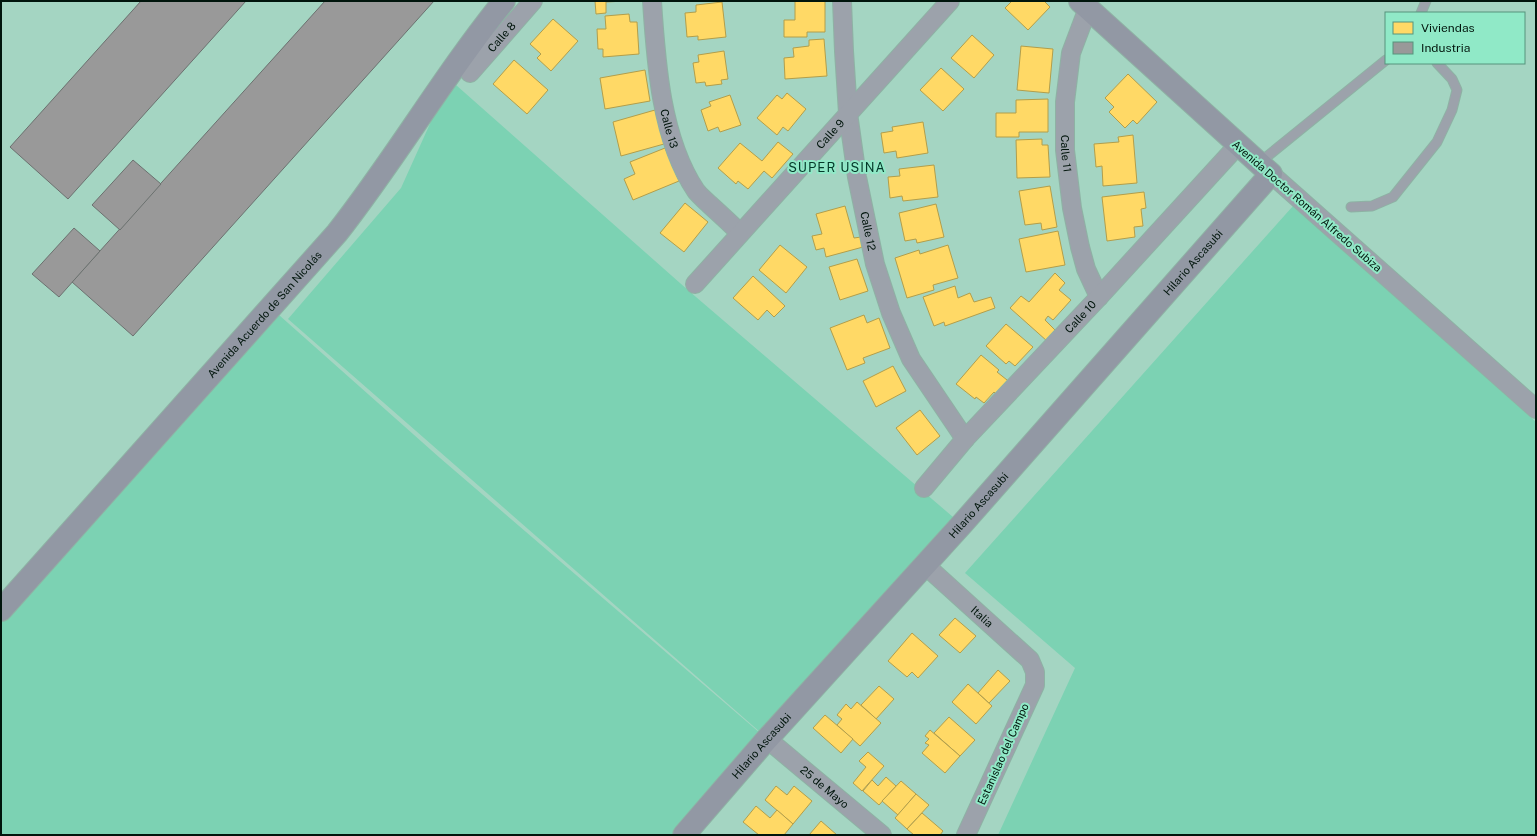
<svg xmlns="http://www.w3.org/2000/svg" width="1537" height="836" font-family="'Public Sans',sans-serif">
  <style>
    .green { fill: #7cd2b3 }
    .homes { fill: #ffd966; stroke: #b29e4b }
    .industry { fill: #999; stroke: #6b716f }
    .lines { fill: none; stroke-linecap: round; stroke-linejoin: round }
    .lane-casing { stroke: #8eb2a4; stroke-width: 11 }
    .street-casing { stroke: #8eb2a4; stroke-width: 20 }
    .secondary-casing { stroke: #8eb2a4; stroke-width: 24 }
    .lane { stroke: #9ca2ab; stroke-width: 9 }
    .street { stroke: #9ca2ab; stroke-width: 18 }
    .secondary { stroke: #9298a4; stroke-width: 22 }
    .labels { text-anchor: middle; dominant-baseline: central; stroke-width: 4; stroke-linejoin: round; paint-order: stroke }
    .street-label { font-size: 11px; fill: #00150c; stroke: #90e9c7 }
    .quarter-label { font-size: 13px; letter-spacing: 1px; fill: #043929; stroke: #90e9c7 }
  </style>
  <rect width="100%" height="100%" fill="#a4d5c2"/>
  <g class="green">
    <path d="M456,85L689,291L960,523L767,738L288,319L401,188L433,117Z"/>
    <path d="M1293,206L1536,422V835H998L1075,668L965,573Z"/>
    <path d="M270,307L440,458L767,739L684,835H1V610Z"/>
  </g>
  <g class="homes">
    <path d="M595,1H625L606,2V13L596,14Z"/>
    <path d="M795,1H825V32H807V37H784V20H795Z"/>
    <path d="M1012,1H1044L1050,7L1028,30L1005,8Z"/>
    <path d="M722,2L726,37L698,40V36L687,37L685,13L696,12V5Z"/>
    <path d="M629,14L630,22H637L639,54L603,57V49H598L597,29H606L605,16Z"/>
    <path d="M553,19L578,41L551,71L537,58L541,54L530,44Z"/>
    <path d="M972,35L994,55L974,78L951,58Z"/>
    <path d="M824,39L827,76L785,79L784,58L794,57L793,48L809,46V40Z"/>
    <path d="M1021,46L1053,49L1049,93L1017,90Z"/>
    <path d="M724,51L728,79L721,80L722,84L706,86L705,82L696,83L693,63L699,62L698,55Z"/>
    <path d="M514,60L548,90L527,114L493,84Z"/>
    <path d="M941,68L964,89L943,111L920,90Z"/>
    <path d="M645,70L650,101L605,109L600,78Z"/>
    <path d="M1128,74L1157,102L1137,124L1133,120L1125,128L1109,112L1114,107L1105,98Z"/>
    <path d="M787,93L806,109L788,131L783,127L777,135L757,118L777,95L782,99Z"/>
    <path d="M730,95L741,125L720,132L718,127L708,131L701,110L711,106L709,102Z"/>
    <path d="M1048,99V132H1019V137H996V113H1016V100Z"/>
    <path d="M655,110L664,144L621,156L613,122Z"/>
    <path d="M923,122L928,153L897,158L896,151L884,153L881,133L893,131L892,127Z"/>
    <path d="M1133,135L1137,183L1103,186L1102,166L1096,167L1094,144L1119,142L1118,137Z"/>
    <path d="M1042,139V145H1048L1050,177L1017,178L1016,140Z"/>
    <path d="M778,142L793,154L772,178L764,171L748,189L738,181L736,184L718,168L740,143L762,161Z"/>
    <path d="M665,148L679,181L633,200L624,179L635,174L630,162Z"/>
    <path d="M934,165L938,197L903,201L902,196L890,198L888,177L900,176L899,169Z"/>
    <path d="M1050,186L1057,227L1042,230L1041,223L1025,225L1019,191Z"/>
    <path d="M1144,192L1146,208L1141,209L1143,226L1134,227L1135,237L1107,241L1102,197Z"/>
    <path d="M685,203L708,222L684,252L660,233Z"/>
    <path d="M936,204L944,237L917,243L916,239L905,241L899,213Z"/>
    <path d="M845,206L854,238L861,237L863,247L826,257L824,248L816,250L812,236L822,234L816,214Z"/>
    <path d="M1058,231L1065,265L1026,272L1019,239Z"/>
    <path d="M780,245L807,267L786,293L759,270Z"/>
    <path d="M948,245L958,278L933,285L934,290L907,298L895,258L919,250L920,254Z"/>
    <path d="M857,259L868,291L840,300L829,267Z"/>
    <path d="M1055,273L1065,283L1059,290L1071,300L1053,320L1048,316L1045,320L1056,331L1047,341L1010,308L1021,296L1029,302Z"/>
    <path d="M753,276L785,306L774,317L767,310L758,320L733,298Z"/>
    <path d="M955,286L958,298L970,293L974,302L991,297L995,308L945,326L944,322L934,326L923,297Z"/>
    <path d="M864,315L867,323L879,318L890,348L863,358L865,363L847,370L830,328Z"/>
    <path d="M1006,324L1033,347L1015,366L1009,361L1006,364L986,346Z"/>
    <path d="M981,355L999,370L997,372L1012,384L996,394L994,392L984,403L976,397L975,399L956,384Z"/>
    <path d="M893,366L906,391L876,407L863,381Z"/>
    <path d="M920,410L940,436L917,455L896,428Z"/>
    <path d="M955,618L976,636L960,653L939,635Z"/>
    <path d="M912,633L938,656L918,678L912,672L907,677L888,661Z"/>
    <path d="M998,670L1010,681L989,703L978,693Z"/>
    <path d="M968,684L992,706L976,724L952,702Z"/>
    <path d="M879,686L894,699L876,719L861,705Z"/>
    <path d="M857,702L881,723L860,746L837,725L842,719L837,715L846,704L851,709Z"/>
    <path d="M825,715L853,739L841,753L813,728Z"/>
    <path d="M949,717L975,740L960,756L934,733Z"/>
    <path d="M930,730L960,756L945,773L922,753L929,745L925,743L929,739L925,736Z"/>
    <path d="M868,752L884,766L862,791L853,783L866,767L859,761Z"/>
    <path d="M886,777L896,786L879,805L863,791L872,780L878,786Z"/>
    <path d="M901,781L916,794L898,815L882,801Z"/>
    <path d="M776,786L787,795L794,786L812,801L793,824L765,800Z"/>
    <path d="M916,794L929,805L907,829L895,818Z"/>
    <path d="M756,806L770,818L777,810L793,824L784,835H759L743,822Z"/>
    <path d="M922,813L943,831L940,835H914L907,829Z"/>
    <path d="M821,821L837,835H809Z"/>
  </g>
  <g class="industry">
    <path d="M141,1H246L68,199L10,147Z"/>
    <path d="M325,1H434L133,336L72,282Z"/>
    <path d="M133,160L161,184L120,230L92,205Z"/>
    <path d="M74,228L100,251L59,297L32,274Z"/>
  </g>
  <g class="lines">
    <g class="lane-casing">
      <g id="lane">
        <path d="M1421,13L1426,1"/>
        <path d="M1259,163L1386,60"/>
        <path d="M1351,207L1372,206L1393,197L1437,142L1452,110L1457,90L1452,79L1437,63"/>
      </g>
    </g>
    <g class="street-casing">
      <g id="street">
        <path id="s1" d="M652,1C656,63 661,139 696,191C700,196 705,200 709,204C720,214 730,223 740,233"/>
        <path id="s2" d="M842,1L844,51L848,113L857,177L875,264L891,313L911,359L965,439"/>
        <path id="s3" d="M1088,8L1071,53L1065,102V150L1072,208L1080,247L1086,269L1099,297"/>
        <path id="s4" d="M470,73L533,1"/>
        <path d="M1271,174L1536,409"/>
        <path id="s5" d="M695,284L950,1"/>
        <path id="s6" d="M924,488L965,439L1099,297L1238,145"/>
        <path id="s7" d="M925,565L1030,660L1035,672V685L966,835"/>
        <path id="s8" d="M767,739L882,835"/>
      </g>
    </g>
    <g class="secondary-casing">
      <g id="secondary">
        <path id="s9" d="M1,610L337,233C396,158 444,75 504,1"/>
        <path id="s10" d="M684,835L767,739L963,523L1271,174L1080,1"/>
      </g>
    </g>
    <use href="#lane" class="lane"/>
    <use href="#street" class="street"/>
    <use href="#secondary" class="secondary"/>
  </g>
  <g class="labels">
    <g class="street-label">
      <text stroke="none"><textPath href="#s4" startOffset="48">Calle 8</textPath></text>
      <text stroke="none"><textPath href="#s1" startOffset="129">Calle 13</textPath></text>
      <text stroke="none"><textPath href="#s5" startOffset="202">Calle 9</textPath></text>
      <text stroke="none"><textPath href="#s3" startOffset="149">Calle 11</textPath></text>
      <text transform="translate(1307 206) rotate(41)">Avenida Doctor Román Alfredo Subiza</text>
      <text stroke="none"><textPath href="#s2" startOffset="232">Calle 12</textPath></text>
      <text stroke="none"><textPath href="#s10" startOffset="766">Hilario Ascasubi</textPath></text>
      <text stroke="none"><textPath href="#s9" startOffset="396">Avenida Acuerdo de San Nicolás</textPath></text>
      <text stroke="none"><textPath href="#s6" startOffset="232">Calle 10</textPath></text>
      <text stroke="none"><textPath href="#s10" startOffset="442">Hilario Ascasubi</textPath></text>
      <text stroke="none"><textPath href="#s7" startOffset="77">Italia</textPath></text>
      <text stroke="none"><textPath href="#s10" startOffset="118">Hilario Ascasubi</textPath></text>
      <text transform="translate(1003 754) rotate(-66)">Estanislao del Campo</text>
      <text stroke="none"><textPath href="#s8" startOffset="75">25 de Mayo</textPath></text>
    </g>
    <g class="quarter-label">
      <text x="837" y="167">SUPER USINA</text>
    </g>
  </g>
  <rect width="1537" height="836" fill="none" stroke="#00150c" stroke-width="4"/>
  <rect x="1385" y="12" width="140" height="52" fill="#90e9c7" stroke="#56947c"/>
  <rect x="1393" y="22" width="20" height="12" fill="#ffd966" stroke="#56947c"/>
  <text x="1421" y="32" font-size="12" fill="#00150c">Viviendas</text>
  <rect x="1393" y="42" width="20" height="12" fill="#999999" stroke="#56947c"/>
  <text x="1421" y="52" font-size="12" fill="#00150c">Industria</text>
</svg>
